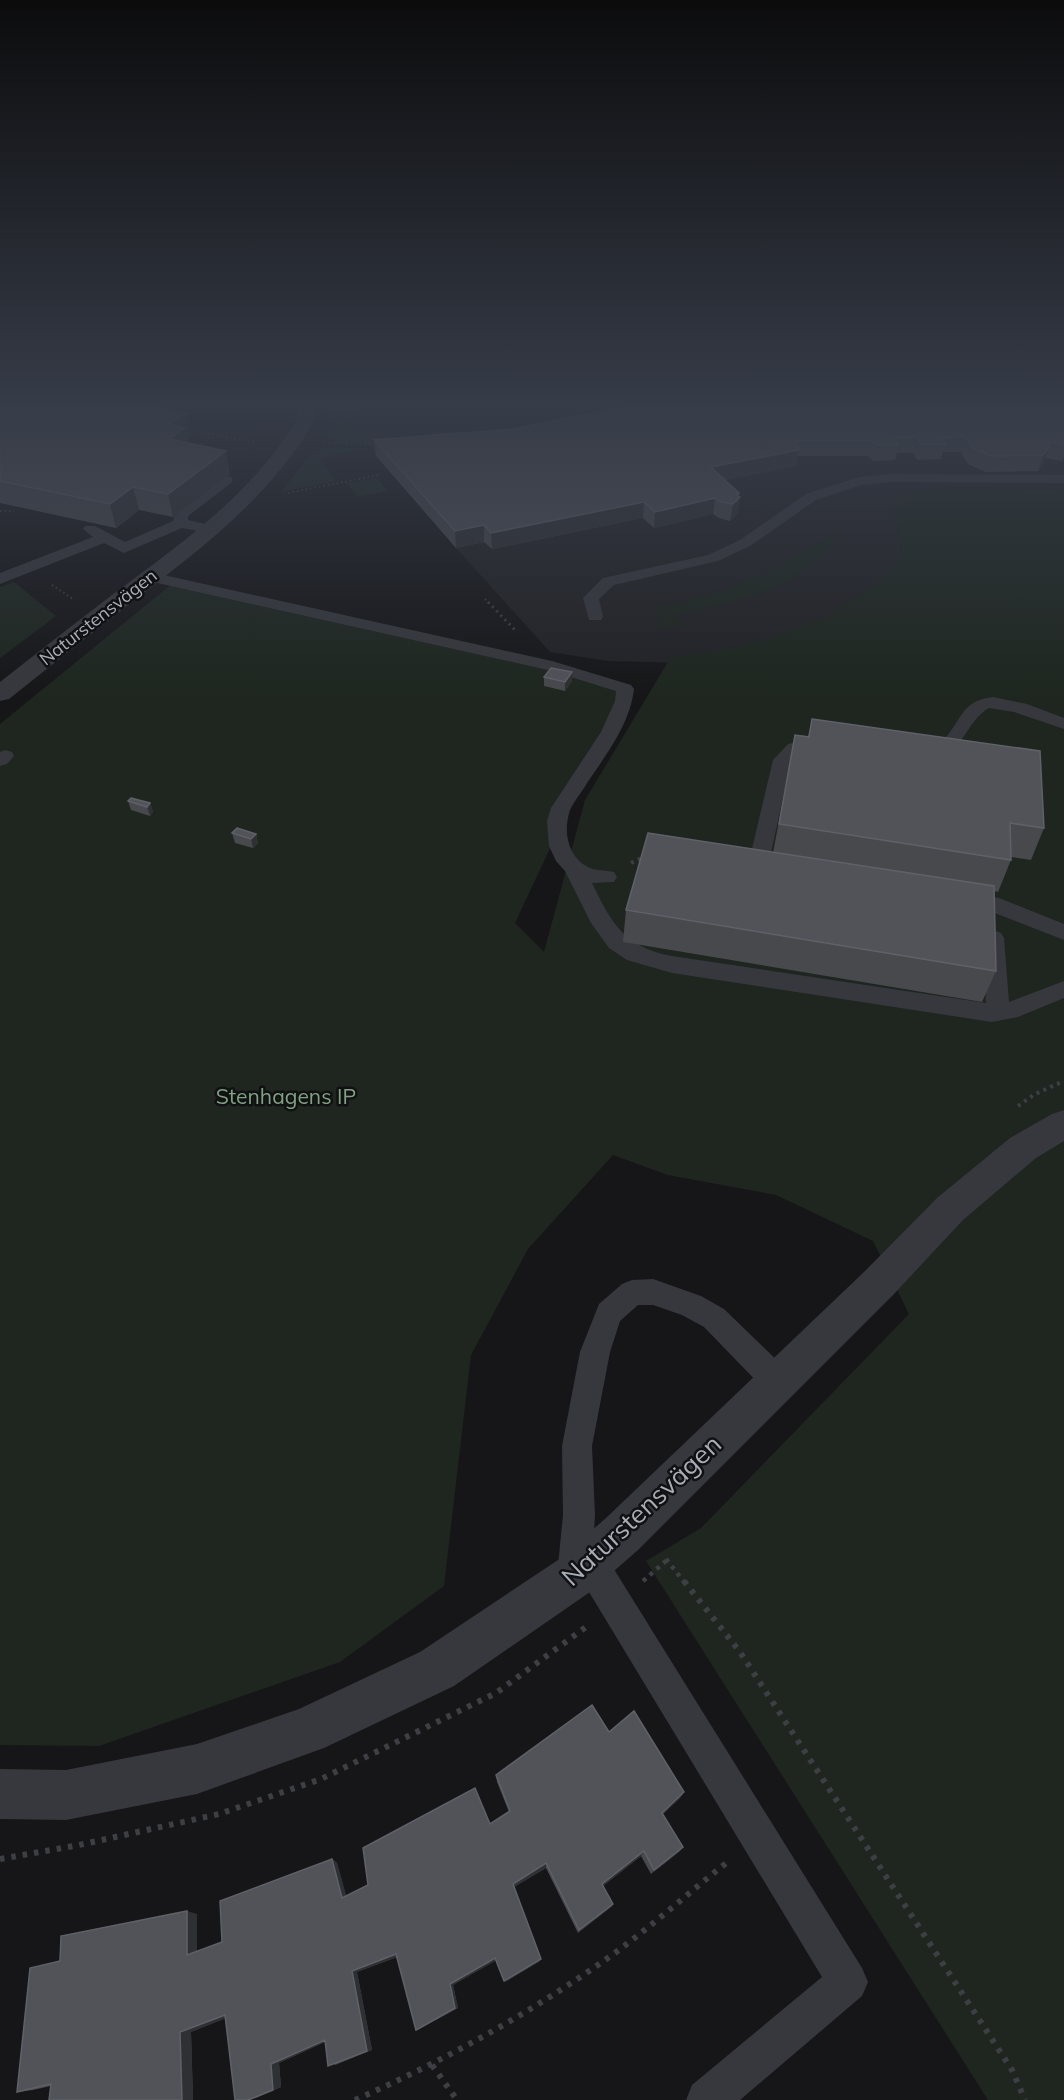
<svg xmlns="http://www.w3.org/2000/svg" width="1064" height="2100" font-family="Mulish,sans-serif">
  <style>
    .built { fill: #222225 }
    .green { fill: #1e261f }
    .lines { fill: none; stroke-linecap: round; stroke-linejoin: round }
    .path-far4 { stroke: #3d3f44; stroke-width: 2; stroke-dasharray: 1.5 3; stroke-linecap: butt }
    .path-far3 { stroke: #3d3f44; stroke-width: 3; stroke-dasharray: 2 4; stroke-linecap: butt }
    .path-far2 { stroke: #3d3f44; stroke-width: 4; stroke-dasharray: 3 4.5; stroke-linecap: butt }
    .path-far1 { stroke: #3d3f44; stroke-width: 4.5; stroke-dasharray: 4 5; stroke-linecap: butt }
    .path { stroke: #3d3f44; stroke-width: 6; stroke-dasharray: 4.5 7; stroke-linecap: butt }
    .service { fill: #37383d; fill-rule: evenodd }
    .minor { fill: #37383d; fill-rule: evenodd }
    .wall { fill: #47494d }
    .shaded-wall { fill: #2f3033 }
    .building { fill: #525359; stroke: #5f6168; stroke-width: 1.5 }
    .labels { text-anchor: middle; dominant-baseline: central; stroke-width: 5; stroke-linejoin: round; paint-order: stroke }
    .far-street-label { font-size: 18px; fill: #a8adb8; stroke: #111113 }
    .park-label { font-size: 21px; fill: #7fa381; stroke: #111113 }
    .near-street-label { font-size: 26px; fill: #a8adb8; stroke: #111113 }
  </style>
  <rect width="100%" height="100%" fill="#161618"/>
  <path class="built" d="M332,405H1064V489L951,487L907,493L893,509L911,602L888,668L608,661L550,652L456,548L376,456L371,447Z"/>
  <g class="green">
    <path d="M333,407L368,444L340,443L325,437L333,422Z"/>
    <path d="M327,447L362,449L319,459L337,481L281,492L314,451Z"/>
    <path d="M377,478L388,491L357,497L347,483Z"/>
    <path d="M950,487L1064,489V2100H988L646,1561L701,1528L909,1314L873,1241L776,1195L668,1175L613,1155L528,1249L471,1355L444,1586L340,1662L99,1746L0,1745V724L178,579L552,666L625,689L515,923L544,952L585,800L671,657C741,649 814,632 870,587C883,577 894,568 902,554L893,509L907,492Z"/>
    <path d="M836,531H839C808,588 734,603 676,615L683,625L661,628L653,608C726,594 776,573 836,531Z"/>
    <path d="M14,582L56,616L0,658V587Z"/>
  </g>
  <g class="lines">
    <g class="path-far4">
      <path d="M186,429L255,443"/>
      <path d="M324,443L380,444"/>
      <path d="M198,447L213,435"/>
      <path d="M288,493L379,475"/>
      <path d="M0,511H14"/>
      <path d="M52,585L73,599"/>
      <path d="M485,599L490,604"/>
    </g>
    <path class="path-far3" d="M488,602L516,631"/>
    <g class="path-far2">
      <path d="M631,863L646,856"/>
      <path d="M1018,1106L1035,1094L1064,1081"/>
    </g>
    <g class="path-far1">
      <path d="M666,1559L685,1583"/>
      <path d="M643,1581L667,1560"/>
    </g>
    <g class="path">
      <path d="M684,1581L740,1652L1012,2070L1025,2100"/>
      <path d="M0,1859L79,1845L219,1814L321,1779L496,1693L586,1627"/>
      <path d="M432,2065L457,2100"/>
      <path d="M355,2100C443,2061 527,2015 605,1960C649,1929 688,1893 730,1860"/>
    </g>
    <g class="service">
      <path d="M892,474L1064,475V483L892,482L861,485L816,500L750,546L718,561L614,585L599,599L603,617L601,620H589L583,598L603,578L708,555L740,540L806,494L859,477Z"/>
      <path d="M226,476L231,477L233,480L231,483L188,516V520L214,526L216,529L214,532L209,533L182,528L124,553L104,543L0,584V573L93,537L83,529L85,526H95L125,542L173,521L176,511L221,477Z"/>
      <path d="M150,572L552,661L631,685L634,689C630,724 606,755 587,783C582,792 574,801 570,810C563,831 567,856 588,867C595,871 606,870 614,872L617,877L614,882L592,883C612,924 624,947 672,956L986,1003L982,938L985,933L993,930L1001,933L1004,938L1009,1002L1064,981V998L1018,1017L992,1022L672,973L627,960L609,948L591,923L565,871L556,861L549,846L547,821L551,808L601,732L615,701L616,691L548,670L144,580L142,577L144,574Z"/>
      <path d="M993,697L1027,704L1064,718V729L1014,712L989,708C964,721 959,768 922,759L920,755C925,748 934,749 940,743C962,724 958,701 993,697Z"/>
      <path d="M823,736L830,738L832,742L830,746L806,749L791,760L771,853L793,860L796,865L793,870L786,872L757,863L751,853L773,760L788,744Z"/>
      <path d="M5,750L12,752L14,756L7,764L0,766V752Z"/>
      <path d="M962,891L999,898L1064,924V940L987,910L954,903L951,898L954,893Z"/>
      <path d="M653,1279L701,1296L724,1309L788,1371L792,1381L788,1391L777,1395L766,1391L704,1327L682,1315L653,1305H638L620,1321L610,1352L592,1446L595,1515L593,1547L602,1550L862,1968L868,1982L862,1996L740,2100H686L692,2085L822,1977L586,1587L574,1593L562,1588L557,1576L563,1515L562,1446L580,1352L599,1304L622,1284L632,1280Z"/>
    </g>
    <g class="minor">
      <path d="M296,405H314L317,416C271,498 197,552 124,608C85,638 47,669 9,699L0,701V682C37,653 74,624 112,595C182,543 255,492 299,416Z"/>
      <path d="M1064,1110V1141L1036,1158L963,1220L893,1295L638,1550L590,1592L454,1686L324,1748L197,1794L66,1820L0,1819V1769L66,1770L197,1744L299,1709L420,1652L558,1560L606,1518L865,1271L937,1198L1010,1138L1052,1114Z"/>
    </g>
  </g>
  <g class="wall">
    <path d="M0,405L186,413L191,435L187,437L189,443L230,474L173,517L139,510L116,528L0,503Z"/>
    <path d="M338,405H356L357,411L342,414L339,410Z"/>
    <path d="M1064,405V457L1062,461L1045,458L1043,463L1038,471L986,472L968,464L961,452H943L941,459L917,460L913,453H897L895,460L874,461L868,456H798L796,466L725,480L739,493L738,513L730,521L719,518L713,514L654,528L643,518L492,549L484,542L456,548L376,456L374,440Z"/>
    <path d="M544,677L572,681L565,691L544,686Z"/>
    <path d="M812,719L1044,828L1031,860L1011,857V860L998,892L994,891L996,971L982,1002L623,942L626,910L773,853L795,735L808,736Z"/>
    <path d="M128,801L150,803L153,812L150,816L131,810Z"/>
    <path d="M232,833L256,834L258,843L253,848L235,843Z"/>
    <path d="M609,1732L684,1792L680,1798L662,1815L683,1847L679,1852L651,1874L641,1856L603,1886L613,1904L611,1907L578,1933L546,1868L514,1887L540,1961L505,1982L496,1960L453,1985L458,2008L419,2029L416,2030L397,1957L357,1972L372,2050L335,2065L325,2042L279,2063L281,2087L251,2100H235L226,2018L191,2032L193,2100H49L51,2086L33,2090L17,2092L60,1961L197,1914V1952L222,1942L332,1859L337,1863L346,1896L490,1824L509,1812L497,1782L496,1775Z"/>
  </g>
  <g class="shaded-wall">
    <path d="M346,405H356L357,411L342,414L341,406Z"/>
    <path d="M443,405H460L443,408Z"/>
    <path d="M186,413L191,435L187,437L190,450L169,439V424Z"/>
    <path d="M1049,448L1043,463L1038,471L1043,455Z"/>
    <path d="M799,450L796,466L709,483L711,467Z"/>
    <path d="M226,451L230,474L173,517L168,494Z"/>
    <path d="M133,487L139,510L116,528L110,504Z"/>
    <path d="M739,493L738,499L740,497L738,513L730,521L733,504L736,494Z"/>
    <path d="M715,498L713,514L654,528L655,512Z"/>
    <path d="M644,502L643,518L492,549L491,533Z"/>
    <path d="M484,525V542L456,548L455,531Z"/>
    <path d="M572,672V681L565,691V682Z"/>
    <path d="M150,803L153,812L150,816L147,807Z"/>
    <path d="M256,834L258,843L253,848L251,839Z"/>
    <path d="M684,1792L680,1798L658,1819L662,1813Z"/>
    <path d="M683,1847L679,1852L651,1874L654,1870Z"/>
    <path d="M644,1851L641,1856L600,1888L602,1884Z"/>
    <path d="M332,1859L337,1863L348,1902L342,1898Z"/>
    <path d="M546,1863V1868L514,1887L513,1884Z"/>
    <path d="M613,1904L611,1907L578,1933L579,1930Z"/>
    <path d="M187,1911L197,1914V1957L187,1955Z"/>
    <path d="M396,1954L400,1956L357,1972L372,2050L328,2066L352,1971Z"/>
    <path d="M495,1958L497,1960L453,1985L458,2008L419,2029L416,2030L450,1984Z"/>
    <path d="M541,1959L540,1961L505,1982L504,1981Z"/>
    <path d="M225,2015H234L191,2032L193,2100H182L180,2032Z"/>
    <path d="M331,2039L279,2063L281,2087L251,2100H248L271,2064L325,2040Z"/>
  </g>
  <g class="building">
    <path d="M0,405H153L186,413L169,424L185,428L169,439L226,451L168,494L133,487L110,504L0,481Z"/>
    <path d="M631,405H1064V445L1048,442L1049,448L1043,455L990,456L973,448L965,436L941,437L946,444H921L917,437H895L899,445H878L871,441H795L799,450L711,467L739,493L736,494L740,497L733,504L721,502L715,498L655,512L644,502L491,533L484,525L455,531L374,440L513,429Z"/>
    <path d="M551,668L572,672L565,682L544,677Z"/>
    <path d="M812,719L1040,751L1044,828L1010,823L1011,860L779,824L795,735L809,737Z"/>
    <path d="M131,798L150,803L147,807L128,801Z"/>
    <path d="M237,828L256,834L251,839L232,833Z"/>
    <path d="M648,833L994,886L996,971L626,910Z"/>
    <path d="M592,1705L609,1732L634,1711L684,1792L662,1813L683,1847L654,1870L644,1851L602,1884L613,1904L579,1930L546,1863L513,1884L541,1959L504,1981L495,1958L450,1984L455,2008L416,2030L396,1954L352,1971L367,2051L328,2066L325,2040L271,2064L273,2090L248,2100H235L225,2015L180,2032L182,2100H49L51,2084L17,2092L30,1968L60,1961L61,1936L187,1911V1955L222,1942L220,1901L332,1859L342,1898L368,1885L363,1848L475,1788L490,1824L510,1811L496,1775Z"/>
  </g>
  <linearGradient id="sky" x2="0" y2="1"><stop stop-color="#0c0c0d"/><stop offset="0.58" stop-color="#363c48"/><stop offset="1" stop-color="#363c48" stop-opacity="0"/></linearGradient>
  <rect width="1064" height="699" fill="url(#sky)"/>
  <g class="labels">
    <g class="far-street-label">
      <text transform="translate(98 617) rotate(-38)">Naturstensvägen</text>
    </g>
    <g class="park-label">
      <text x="286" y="1096">Stenhagens IP</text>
    </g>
    <g class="near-street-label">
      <text transform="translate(641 1510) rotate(-43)">Naturstensvägen</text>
    </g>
  </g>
</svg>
